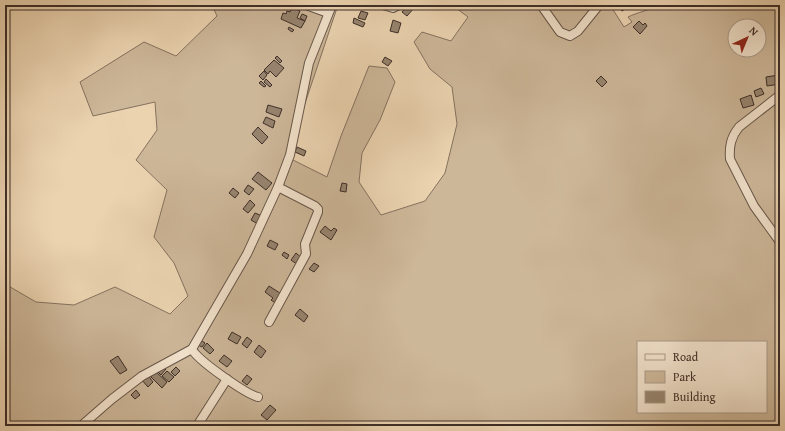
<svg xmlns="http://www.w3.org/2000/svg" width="785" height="431" font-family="'Gentium Book Plus',serif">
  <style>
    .green { fill: #cdb799; stroke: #857260; fill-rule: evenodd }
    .building { fill: #97846f; stroke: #3d2e28 }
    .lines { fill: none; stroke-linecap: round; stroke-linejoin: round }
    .minor-casing { stroke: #68574a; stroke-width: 10 }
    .minor { stroke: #f2e2cc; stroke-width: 8 }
  </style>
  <rect width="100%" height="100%" fill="#ebd3b0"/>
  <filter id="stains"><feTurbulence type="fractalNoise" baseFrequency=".005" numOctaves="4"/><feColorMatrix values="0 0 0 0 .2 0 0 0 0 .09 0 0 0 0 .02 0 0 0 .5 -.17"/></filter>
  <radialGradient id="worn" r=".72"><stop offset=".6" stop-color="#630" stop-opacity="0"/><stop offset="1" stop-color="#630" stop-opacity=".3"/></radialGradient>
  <path class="green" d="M212,5H338L287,157L327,177L341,136L369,66L387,68L395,82L380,120L362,153L359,182L381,215L425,201L445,173L457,124L452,87L430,69L414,42L422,32L451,41L468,17L452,5H595L596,10L610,5L624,27L632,22L628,17C638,12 648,11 658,5H780V426H5V284L36,302L74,305L115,287L170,314L188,296L174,263L154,237L167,190L136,160L157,130L155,102L93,116L80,82L144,42L176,56L217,16ZM735,26H759V50H735ZM638,342H766V412H638Z"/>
  <g class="building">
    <path d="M408,5L414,8L407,16L402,12Z"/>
    <path d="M617,5H622L625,9L622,11Z"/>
    <path d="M642,5H654L644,9Z"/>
    <path d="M292,7L300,11L297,18L305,21L301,28L281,19L283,13L286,14L287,11L290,12Z"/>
    <path d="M361,11L368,13L365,20L358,18Z"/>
    <path d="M302,14L307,16L305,21L300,18Z"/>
    <path d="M354,18L365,23L363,27L353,23Z"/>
    <path d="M393,20L401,23L398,33L390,31Z"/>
    <path d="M639,21L643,25L645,23L647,26L640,34L633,27Z"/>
    <path d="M289,27L294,30L292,32L288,29Z"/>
    <path d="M277,56L282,61L280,63L275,58Z"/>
    <path d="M385,57L392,61L388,66L382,62Z"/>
    <path d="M274,60L284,68L276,77L270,71L268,74L264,70Z"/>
    <path d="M264,71L267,75L263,80L259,76Z"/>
    <path d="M779,75L780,84L767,86L766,77Z"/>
    <path d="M601,76L607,82L602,87L596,81Z"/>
    <path d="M266,79L272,85L270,87L264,82Z"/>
    <path d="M261,81L266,86L264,87L259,83Z"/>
    <path d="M761,88L764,94L756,97L754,91Z"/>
    <path d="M751,95L754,105L743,108L740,99Z"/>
    <path d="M268,105L282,109L279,117L266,112Z"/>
    <path d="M266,117L275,121L273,128L263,123Z"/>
    <path d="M258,127L268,137L262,144L252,134Z"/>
    <path d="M297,147L306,151L304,156L295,152Z"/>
    <path d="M258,172L272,183L266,190L252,179Z"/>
    <path d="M342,183L347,184L346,192L340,191Z"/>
    <path d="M248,185L254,189L249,195L244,191Z"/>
    <path d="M233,188L239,193L235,198L229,193Z"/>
    <path d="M250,200L255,205L248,213L243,209Z"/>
    <path d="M255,213L262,216L258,224L251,220Z"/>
    <path d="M325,226L331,231L334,228L337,230L331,240L320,232Z"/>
    <path d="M270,240L278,244L275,250L267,246Z"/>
    <path d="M284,252L289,255L287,259L282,255Z"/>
    <path d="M296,253L303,259L298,265L291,260Z"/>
    <path d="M314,263L319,266L314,272L309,269Z"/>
    <path d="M269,286L283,295L277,304L271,300L273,298L265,292Z"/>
    <path d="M300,309L308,316L304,322L295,315Z"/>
    <path d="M232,332L241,337L237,344L228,339Z"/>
    <path d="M247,337L252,341L247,348L242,344Z"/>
    <path d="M202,341L205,343L202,347L198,345Z"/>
    <path d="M207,343L214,350L210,354L203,348Z"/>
    <path d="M259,345L266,351L261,358L254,352Z"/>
    <path d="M224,355L232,361L227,367L219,361Z"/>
    <path d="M118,356L127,370L120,374L110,361Z"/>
    <path d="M163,366L166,369L161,375L158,372Z"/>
    <path d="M176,367L180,371L175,376L171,372Z"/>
    <path d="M167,371L174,377L169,382L162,376Z"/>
    <path d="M156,372L167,382L162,388L151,377Z"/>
    <path d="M147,374L153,382L148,387L141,379Z"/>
    <path d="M247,375L252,379L247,385L242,381Z"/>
    <path d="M136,390L140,395L135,399L131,395Z"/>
    <path d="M270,405L276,410L267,420L261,415Z"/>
  </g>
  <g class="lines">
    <g class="minor-casing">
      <g id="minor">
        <path d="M306,5L328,13"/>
        <path d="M383,5L393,8L399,5"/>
        <path d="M541,5L560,32L570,36L578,31L599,5"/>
        <path d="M778,5L780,7"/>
        <path d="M780,95L739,127C731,137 729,146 730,159L754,206L780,242"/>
        <path d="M269,322L306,254L305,244L318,212V209L315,206L278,187"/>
        <path d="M258,397C246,394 197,360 192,349L247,254L278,187L290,155L309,63L332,5"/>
        <path d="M81,426L112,399L142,376L192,349"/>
        <path d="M197,426L227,379"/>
      </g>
    </g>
    <use href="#minor" class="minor"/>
  </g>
  <rect width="785" height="431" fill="none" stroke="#ebd3b0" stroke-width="20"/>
  <rect x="6" y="6" width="773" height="419" fill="none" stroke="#3d2e28" stroke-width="2"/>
  <rect x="10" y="10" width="765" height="411" fill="none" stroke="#3d2e28"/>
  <rect x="637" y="341" width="130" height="72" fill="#f2e2cc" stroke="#aa9a8a"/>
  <rect x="645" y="354" width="20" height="6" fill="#f2e2cc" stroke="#aa9a8a"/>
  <text x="673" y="361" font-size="12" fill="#3d2e28">Road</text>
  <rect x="645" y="371" width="20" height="12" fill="#cdb799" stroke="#aa9a8a"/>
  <text x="673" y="381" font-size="12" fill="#3d2e28">Park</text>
  <rect x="645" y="391" width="20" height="12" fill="#97846f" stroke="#aa9a8a"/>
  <text x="673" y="401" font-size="12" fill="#3d2e28">Building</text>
  <g transform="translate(747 38) rotate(44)"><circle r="19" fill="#f2e2cc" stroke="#aa9a8a"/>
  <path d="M0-3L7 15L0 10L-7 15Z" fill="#8f2418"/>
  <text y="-6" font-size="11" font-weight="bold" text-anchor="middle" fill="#3d2e28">N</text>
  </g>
  <rect width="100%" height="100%" filter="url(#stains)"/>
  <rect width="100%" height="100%" fill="url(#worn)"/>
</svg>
